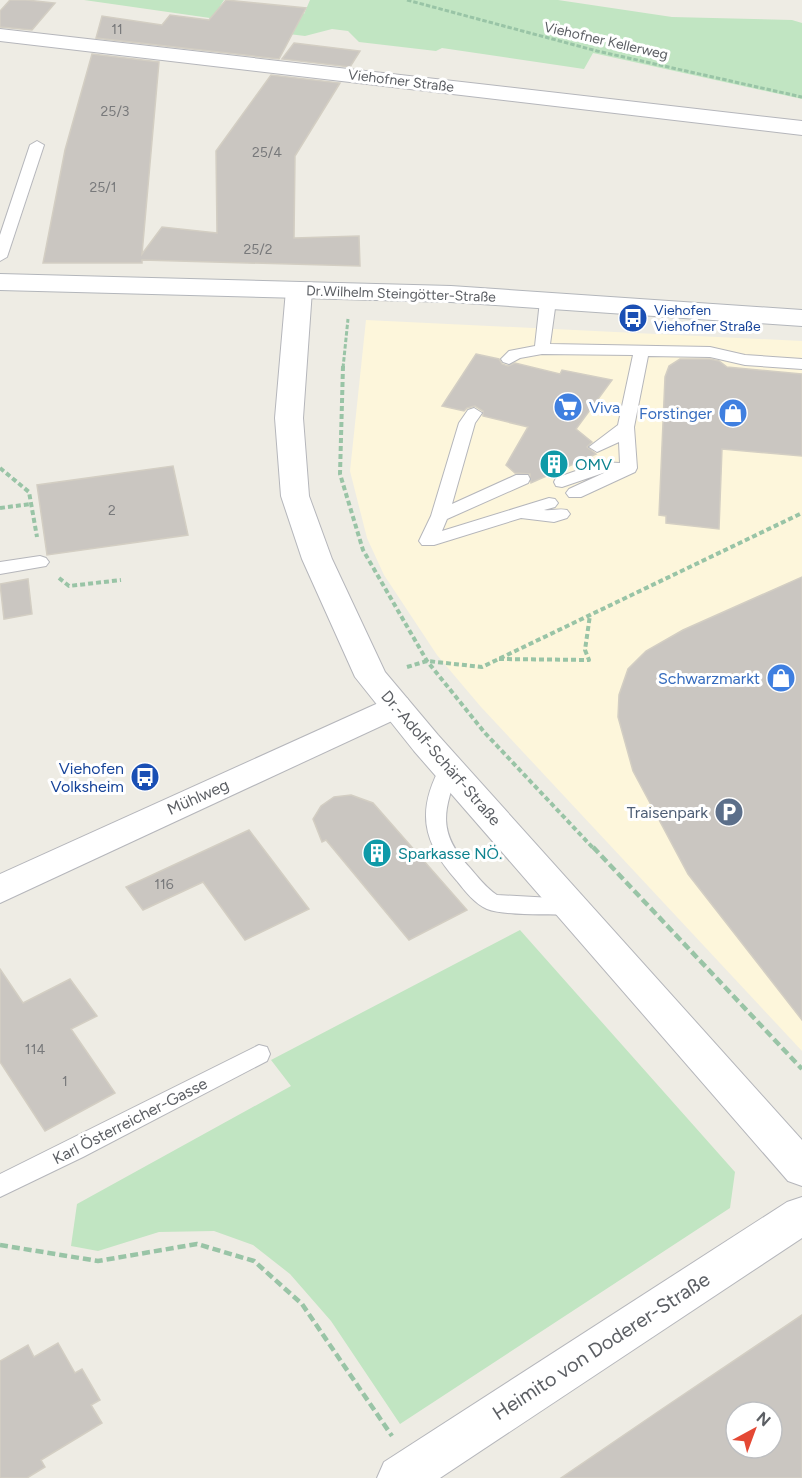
<svg xmlns="http://www.w3.org/2000/svg" width="802" height="1478" font-family="Figtree,sans-serif">
  <style>
    .commercial { fill: #fdf6db }
    .green { fill: #c1e5c2 }
    .building { fill: #cac6c1; stroke: #d3cec3; stroke-width: 1.5; fill-rule: evenodd }
    .lines { fill: none; stroke-linecap: round; stroke-linejoin: round }
    .service-casing { stroke: #b5b6bb; stroke-width: 2 }
    .minor-casing { stroke: #b5b6bb; stroke-width: 2 }
    .tertiary-casing { stroke: #b5b6bb; stroke-width: 2 }
    .secondary-casing { stroke: #b3b6bb; stroke-width: 2 }
    .path-far2 { stroke: #99c4a6; stroke-width: 3; stroke-dasharray: 4.5 2; stroke-linecap: butt }
    .path-far1 { stroke: #99c4a6; stroke-width: 4; stroke-dasharray: 5 3; stroke-linecap: butt }
    .path { stroke: #99c4a6; stroke-width: 4.5; stroke-dasharray: 8 4; stroke-linecap: butt }
    .service { fill: #fff; fill-rule: evenodd }
    .minor { fill: #fff; fill-rule: evenodd }
    .tertiary { fill: #fff; fill-rule: evenodd }
    .secondary { fill: #fff; fill-rule: evenodd }
    .labels { text-anchor: middle; dominant-baseline: central; stroke-width: 6; stroke-linejoin: round; paint-order: stroke }
    .number-label { font-size: 14px; fill: #78797b }
    .far-street-label { font-size: 14px; fill: #5c5f64; stroke: #fff }
    .far-transit-label { font-size: 14px; fill: #164399; stroke: #fff; text-anchor: start }
    .shop-label { font-size: 16px; fill: #366cbe; stroke: #fff; text-anchor: end }
    .culture-label { font-size: 16px; fill: #0d838f; stroke: #fff; text-anchor: start }
    .street-label { font-size: 16px; fill: #5c5f64; stroke: #fff }
    .transit-label { font-size: 16px; fill: #164399; stroke: #fff; text-anchor: end }
    .service-label { font-size: 16px; fill: #4e5e75; stroke: #fff; text-anchor: end }
    .near-street-label { font-size: 20px; fill: #5c5f64; stroke: #fff }
  </style>
  <rect width="100%" height="100%" fill="#eeece4"/>
  <path class="commercial" d="M366,320L802,341V1051L481,707L437,655L384,575L367,538L350,471Z"/>
  <g class="green">
    <path d="M84,0H224L220,6L304,14L310,0H558L672,17L792,20L802,23V99L593,53L584,69L442,48L436,51L359,42L348,31L332,29L305,36L206,24L210,18Z"/>
    <path d="M520,930L735,1172L730,1208L400,1424L331,1321L290,1274L253,1245L214,1231L159,1232L98,1251L71,1246L77,1204L291,1086L271,1060Z"/>
  </g>
  <g class="building">
    <path d="M10,0H26L55,3L32,30L0,27V11Z"/>
    <path d="M226,0L306,8L279,59L96,38L102,16L162,25L170,15L209,20Z"/>
    <path d="M294,43L360,51L350,67L282,59Z"/>
    <path d="M92,54L159,62L142,254L162,227L217,233L216,151L271,75L340,83L295,156L294,238L359,236L360,266L142,260V263H43L65,150Z"/>
    <path d="M476,354L499,359L502,364L508,366L515,363L560,374L562,370L612,380L576,429L592,442L587,447L596,454L531,483L530,474L515,473L506,465L528,427L483,416V411L475,406L467,408L464,411L442,406Z"/>
    <path d="M680,359H710L719,361L727,367L802,374V456L722,449L719,529L666,523V516L659,515L665,377L669,366Z"/>
    <path d="M173,466L188,535L47,555L37,485Z"/>
    <path d="M802,577V1020L688,874L633,771L618,717L619,695L628,669L646,651L683,630Z"/>
    <path d="M28,579L32,614L4,619L0,584Z"/>
    <path d="M351,795L373,803L467,910L409,940L326,840L322,842L313,819L321,806L334,797Z"/>
    <path d="M249,830L309,909L245,940L203,882L143,910L126,887Z"/>
    <path d="M0,969L23,1003L70,979L97,1016L71,1029L115,1093L45,1131L0,1062Z"/>
    <path d="M802,1315V1478H561L662,1409ZM736,1412H772V1448H736Z"/>
    <path d="M58,1343L75,1373L82,1369L100,1400L91,1405L102,1423L41,1460L45,1467L27,1478H0V1361L28,1345L34,1357Z"/>
  </g>
  <g class="lines">
    <g class="service-casing">
      <g id="service">
        <path d="M37,141L44,145L7,257L0,261V235L30,145Z"/>
        <path d="M548,296L556,301L550,344L710,347L745,355L802,359V369L745,365L710,357L648,356L634,427L637,468L635,472L581,497H569L566,493L569,489L606,472L562,487L556,486L554,482L556,478L601,462L620,463L619,442L597,452L589,447L618,425L633,355L542,354L520,358L509,364L503,362L501,359L509,351L535,346L540,301Z"/>
        <path d="M474,408L482,413L475,423L452,504L516,475H528L530,479L528,483L447,519L442,531L549,498L555,499L558,503L555,507L544,510C553,511 559,508 567,510L570,514L567,518L554,522L521,518L434,545H422L419,541L431,516L459,423L468,410Z"/>
        <path d="M40,556L46,558L49,562L46,566L0,574V562Z"/>
        <path d="M449,762L456,764L459,769C443,811 437,832 470,868C478,877 486,888 497,895L570,899L577,901L581,907L577,913L570,915C549,914 505,916 487,909C475,904 465,891 457,881C422,842 416,810 442,764Z"/>
        <path d="M259,1045L267,1047L270,1054L267,1061L83,1157L0,1197V1174Z"/>
      </g>
    </g>
    <g class="minor-casing">
      <g id="minor">
        <path d="M0,29L802,121V135L0,41Z"/>
        <path d="M396,695L407,698L412,706L407,714L0,903V874Z"/>
        <path d="M802,1197V1238L440,1478H377L384,1462L787,1202Z"/>
      </g>
    </g>
    <g class="tertiary-casing">
      <path id="tertiary" d="M299,282L308,285L312,290L303,418L309,496L332,559L385,672L438,735L802,1140V1186L788,1181L414,751L355,677L302,559L281,496L275,418L286,290L290,285Z"/>
    </g>
    <g class="secondary-casing">
      <path id="secondary" d="M0,274L451,286L802,310V326L451,302L0,290Z"/>
    </g>
    <g class="path-far2">
      <path d="M407,0L597,51L802,97"/>
      <path d="M343,368L348,319"/>
    </g>
    <g class="path-far1">
      <path d="M343,366L340,474L363,550L427,661L485,733L594,849"/>
      <path d="M0,468L29,492L37,537"/>
      <path d="M0,508L31,504"/>
      <path d="M59,578L69,586L121,580"/>
      <path d="M499,659L589,660L585,650L590,615"/>
      <path d="M407,667L427,661L482,667L802,513"/>
    </g>
    <g class="path">
      <path d="M593,847L802,1069"/>
      <path d="M0,1245L98,1261L197,1244L254,1261L302,1304L392,1436"/>
    </g>
    <use href="#service" class="service"/>
    <use href="#minor" class="minor"/>
    <use href="#tertiary" class="tertiary"/>
    <use href="#secondary" class="secondary"/>
  </g>
  <defs>
    <g id="bus-disc" transform="scale(1.5)"><circle r="9.5" fill="#1a4fb4" stroke="#fff"/><path d="M-5-6H5V4H4V6H2V4H-2V6H-4V4H-5ZM-3.5-4V0h7V-4ZM-3.5 1.2v1.5H-2V1.2ZM2 1.2v1.5H3.5V1.2Z" fill="#fff"/></g>
    <g id="supermarket-disc" transform="scale(1.5)"><circle r="9.5" fill="#3f7fe0" stroke="#fff"/><path d="M-6-5.5h2.5l.6 2H6L4.5 2H-2.5L-4.4-4H-6ZM-1.5 3.2a1.3 1.3 0 1 0 .1 0ZM3 3.2a1.3 1.3 0 1 0 .1 0Z" fill="#fff"/></g>
    <g id="shop-disc" transform="scale(1.5)"><circle r="9.5" fill="#3f7fe0" stroke="#fff"/><path d="M-5-2.5h2.3a2.7 3.5 0 0 1 5.4 0H5L5.5 6h-11ZM-1.5-2.5h3a1.5 2.3 0 0 0-3 0Z" fill="#fff"/></g>
    <g id="building-disc" transform="scale(1.5)"><circle r="9.5" fill="#0f9aa8" stroke="#fff"/><path d="M-4-6H4V6H1V3H-1V6H-4ZM-2.5-4.3h1.7v1.8h-1.7ZM.8-4.3h1.7v1.8H.8ZM-2.5-1h1.7V.8h-1.7ZM.8-1h1.7V.8H.8Z" fill="#fff"/></g>
    <g id="parking-disc" transform="scale(1.5)"><circle r="9.5" fill="#5c6f8a" stroke="#fff"/><path d="M-3.5-5.5H1a3.5 3.5 0 0 1 0 7H-1V5.5H-3.5ZM-1-3.4V-.6H.8a1.4 1.4 0 0 0 0-2.8Z" fill="#fff"/></g>
  </defs>
  <g fill-rule="evenodd">
    <use href="#bus-disc" x="633" y="318"/>
    <use href="#supermarket-disc" x="568" y="407"/>
    <use href="#shop-disc" x="733" y="413"/>
    <use href="#building-disc" x="554" y="464"/>
    <use href="#shop-disc" x="781" y="678"/>
    <use href="#bus-disc" x="145" y="777"/>
    <use href="#parking-disc" x="729" y="812"/>
    <use href="#building-disc" x="377" y="853"/>
  </g>
  <g class="labels">
    <g class="number-label">
      <text x="117" y="29">11</text>
      <text x="115" y="111">25/3</text>
      <text x="267" y="152">25/4</text>
      <text x="103" y="187">25/1</text>
      <text x="258" y="249">25/2</text>
      <text x="112" y="510">2</text>
      <text x="164" y="884">116</text>
      <text x="35" y="1049">114</text>
      <text x="65" y="1081">1</text>
    </g>
    <g class="far-street-label">
      <text transform="translate(606 41) rotate(13)">Viehofner Kellerweg</text>
      <text transform="translate(401 81) rotate(7)">Viehofner Straße</text>
      <text transform="translate(401 294) rotate(2)">Dr.Wilhelm Steingötter-Straße</text>
    </g>
    <g class="far-transit-label">
      <text x="654" y="310">Viehofen<tspan x="654" dy="16">Viehofner Straße</tspan></text>
    </g>
    <g class="shop-label">
      <text x="589" y="407" text-anchor="start">Viva</text>
      <text x="712" y="413">Forstinger</text>
      <text x="760" y="678">Schwarzmarkt</text>
    </g>
    <g class="culture-label">
      <text x="575" y="464">OMV</text>
      <text x="398" y="853">Sparkasse NÖ.</text>
    </g>
    <g class="street-label">
      <text transform="translate(441 758) rotate(49)">Dr.-Adolf-Schärf-Straße</text>
      <text transform="translate(198 797) rotate(-24)">Mühlweg</text>
      <text transform="translate(130 1121) rotate(-27)">Karl Österreicher-Gasse</text>
    </g>
    <g class="transit-label">
      <text x="124" y="768">Viehofen<tspan x="124" dy="18">Volksheim</tspan></text>
    </g>
    <g class="service-label">
      <text x="708" y="812">Traisenpark</text>
    </g>
    <g class="near-street-label">
      <text transform="translate(601 1346) rotate(-33)">Heimito von Doderer-Straße</text>
    </g>
  </g>
  <g transform="translate(754 1430) rotate(41)"><circle r="28" fill="#ffffff" stroke="#bebfc1" stroke-width="1.5"/>
  <path d="M0-4.5L10 22L0 15L-10 22Z" fill="#e44834"/>
  <text y="-9" font-size="16" font-weight="bold" text-anchor="middle" fill="#5c5f64">N</text>
  </g>
</svg>
